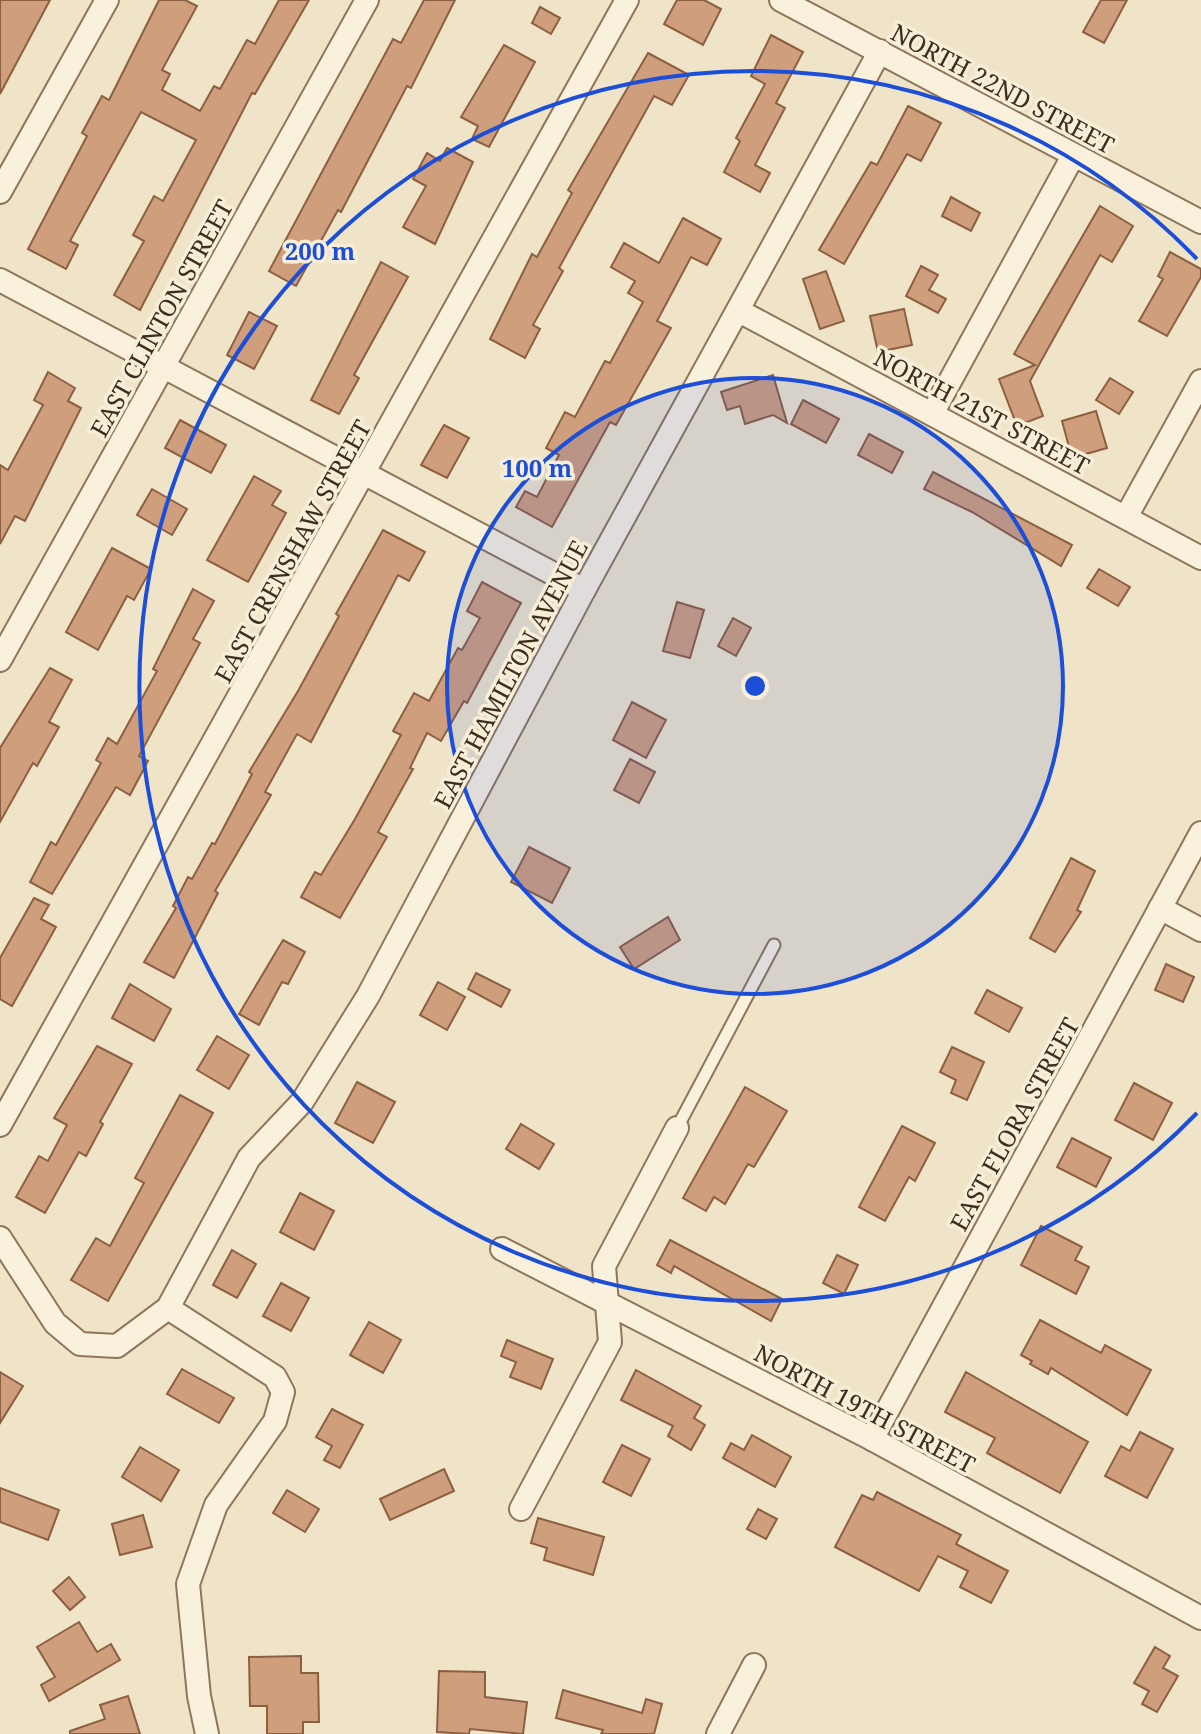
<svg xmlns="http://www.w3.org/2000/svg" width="1201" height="1734" font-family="'Noto Serif',serif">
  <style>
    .building { fill: #cf9f7d; stroke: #8d5f41; stroke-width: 2 }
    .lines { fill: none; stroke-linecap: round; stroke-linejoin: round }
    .service-casing { stroke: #8d765c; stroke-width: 15 }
    .minor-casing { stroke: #8d765c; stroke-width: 26 }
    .service { stroke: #faf1dc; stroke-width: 11 }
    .minor { stroke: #faf1dc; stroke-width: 22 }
    .ring { fill: none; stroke: #1d4ed8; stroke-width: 4 }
    .labels { text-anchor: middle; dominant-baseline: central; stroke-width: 7; stroke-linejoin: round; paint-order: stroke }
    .street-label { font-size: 24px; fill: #3d2e20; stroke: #f7eed8 }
    .centre { fill: #1d4ed8; stroke: #f7eed8; stroke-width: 4 }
    .ring-label { font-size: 24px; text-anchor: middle; font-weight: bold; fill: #1d4ed8; stroke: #f7eed8; stroke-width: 7; stroke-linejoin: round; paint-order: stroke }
  </style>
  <rect width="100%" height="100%" fill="#f0e4c8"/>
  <g class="building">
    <path d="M0,0H50L0,94Z"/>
    <path d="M159,0H185L197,6L162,70L170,74L162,90L200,111L214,86L220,89L247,40L255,44L279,0H309L255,94L252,93L140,310L114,295L144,241L133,235L154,196L163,201L196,140L141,112L70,241L78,245L66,269L28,249L87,136L82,133L102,96L109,100Z"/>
    <path d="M424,0H455L411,88L407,86L341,212L338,210L296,286L269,271L393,39L401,43Z"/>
    <path d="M677,0H704L721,9L703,45L664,24Z"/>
    <path d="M1101,0H1127L1104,43L1083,32Z"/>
    <path d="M540,7L560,18L551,34L532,23Z"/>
    <path d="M771,35L803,52L776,103L785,108L755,165L770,173L760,192L724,172L740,141L736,138L765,84L751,76Z"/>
    <path d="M504,45L535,62L489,147L472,139L478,126L461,117Z"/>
    <path d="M648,53L689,75L672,105L654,96L559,268L563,271L533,325L540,329L525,358L490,339L532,254L537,257L572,193L568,190Z"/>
    <path d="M908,106L941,123L921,161L907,154L844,264L819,250L871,162L877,165Z"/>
    <path d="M447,148L473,162L435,244L403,227L426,186L413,179L427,153L440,161Z"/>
    <path d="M951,197L980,213L971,231L942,216Z"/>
    <path d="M1100,206L1133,226L1112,262L1100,255L1030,381L1043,416L1017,426L999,379L1035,365L1014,354Z"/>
    <path d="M683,218L721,239L707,265L691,257L657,321L671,328L616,425L610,422L552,527L516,507L525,491L537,497L559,455L546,448L565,412L575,417L605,361L610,363L643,302L628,293L635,281L611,267L624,243L659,263Z"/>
    <path d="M1170,252L1201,269V277L1167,336L1139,321L1163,279L1158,276Z"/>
    <path d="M381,262L408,277L354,375L359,378L339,414L311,400Z"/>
    <path d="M921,266L938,275L929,290L946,299L938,313L906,296Z"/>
    <path d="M826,271L844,321L820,329L803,279Z"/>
    <path d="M904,309L912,345L878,352L870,316Z"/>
    <path d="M249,312L277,326L254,369L227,355Z"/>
    <path d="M48,372L75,388L68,401L81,408L25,521L15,516L0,544V465L8,470L43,405L34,400Z"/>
    <path d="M773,375L787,423L773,415L745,424L740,406L727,410L721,392Z"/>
    <path d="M1110,378L1133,392L1119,414L1096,400Z"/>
    <path d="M803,400L839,419L826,443L791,424Z"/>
    <path d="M1096,411L1107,448L1072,458L1062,421Z"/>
    <path d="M180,420L226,445L211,473L165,448Z"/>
    <path d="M444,425L469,438L447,478L421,465Z"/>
    <path d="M869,434L903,452L892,473L858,455Z"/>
    <path d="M933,472L1072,545L1061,566L972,512L924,489Z"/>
    <path d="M254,476L281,491L272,505L286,513L248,582L207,560Z"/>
    <path d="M152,489L187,509L172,535L137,515Z"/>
    <path d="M383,530L425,552L409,581L398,575L311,742L297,734L265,792L271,795L215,891L218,893L174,978L144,962L176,908L173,906L188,877L192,879L212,843L215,844L252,774L249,772L298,691L339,616L336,614Z"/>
    <path d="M112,548L151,569L134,600L127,596L98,650L66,632Z"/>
    <path d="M1099,569L1130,587L1118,606L1087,588Z"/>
    <path d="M482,582L521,603L467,703L464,701L441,741L427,733L410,768L413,769L378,832L387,837L340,918L301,897L315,872L321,875L355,819L401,735L393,731L414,693L429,701L458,648L462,650L480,618L467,611Z"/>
    <path d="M193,589L214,601L193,639L200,643L139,756L148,761L130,795L116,787L52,894L30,882L51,842L56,845L101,763L96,760L108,738L117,744L157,671L153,669Z"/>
    <path d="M677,602L704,610L690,658L663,651Z"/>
    <path d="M733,618L751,628L736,656L718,646Z"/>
    <path d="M50,668L72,680L49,722L59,727L37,766L33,763L0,822V748Z"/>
    <path d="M632,702L666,720L646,758L613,740Z"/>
    <path d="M630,759L655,772L639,803L614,790Z"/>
    <path d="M529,847L570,868L552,903L511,882Z"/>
    <path d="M1071,858L1095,871L1077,910L1081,912L1055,952L1030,938Z"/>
    <path d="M34,898L49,905L41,919L56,927L12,1006L0,999V958Z"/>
    <path d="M668,917L680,940L634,969L620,947Z"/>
    <path d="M283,940L305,952L288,984L282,982L259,1025L239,1014Z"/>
    <path d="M1166,964L1194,977L1183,1002L1155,990Z"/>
    <path d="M476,973L510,990L501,1007L468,989Z"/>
    <path d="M438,982L465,997L447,1030L420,1015Z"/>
    <path d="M130,984L171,1009L154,1041L112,1018Z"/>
    <path d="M987,990L1022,1008L1009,1032L975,1013Z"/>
    <path d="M217,1036L249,1055L229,1089L197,1070Z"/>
    <path d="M97,1046L132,1064L100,1122L103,1124L86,1156L79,1152L45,1213L16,1197L39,1156L48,1161L67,1125L54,1118Z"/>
    <path d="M952,1047L984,1062L967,1100L951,1093L956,1080L940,1072Z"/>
    <path d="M357,1082L395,1102L373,1143L335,1123Z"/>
    <path d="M1134,1083L1172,1103L1153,1140L1115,1120Z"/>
    <path d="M745,1087L787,1111L754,1167L748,1164L725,1204L714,1197L706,1211L683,1198Z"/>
    <path d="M180,1095L213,1113L108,1301L71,1280L96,1238L110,1246L144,1183L135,1178Z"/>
    <path d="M521,1124L554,1144L539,1169L506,1149Z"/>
    <path d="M902,1126L935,1143L915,1181L909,1177L885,1221L859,1207Z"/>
    <path d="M1072,1138L1111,1158L1096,1187L1057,1167Z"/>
    <path d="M300,1193L334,1211L314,1250L280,1232Z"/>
    <path d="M1041,1226L1082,1247L1075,1260L1089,1267L1076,1294L1021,1265Z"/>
    <path d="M670,1240L782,1299L771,1321L674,1266L671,1273L657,1265Z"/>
    <path d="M232,1250L256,1264L237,1298L213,1285Z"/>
    <path d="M837,1255L858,1265L844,1294L823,1283Z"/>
    <path d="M281,1283L309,1298L291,1331L263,1316Z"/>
    <path d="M1040,1320L1101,1353L1105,1345L1151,1370L1127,1415L1051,1368L1048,1374L1030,1364L1032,1361L1021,1355Z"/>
    <path d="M369,1322L401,1340L383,1373L350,1355Z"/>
    <path d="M507,1340L553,1359L541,1389L510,1377L516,1362L501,1356Z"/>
    <path d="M182,1369L234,1398L219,1423L167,1394Z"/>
    <path d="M636,1370L701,1406L694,1418L705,1425L691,1450L668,1436L673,1426L621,1400Z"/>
    <path d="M0,1372L23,1386L0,1423Z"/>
    <path d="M966,1372L1088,1442L1060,1493L987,1453L995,1438L945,1412Z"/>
    <path d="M332,1409L363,1425L340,1468L324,1460L332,1446L316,1437Z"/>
    <path d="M1140,1432L1173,1449L1147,1498L1105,1476L1121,1446L1130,1451Z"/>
    <path d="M752,1435L791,1457L775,1487L723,1458L731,1443L744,1450Z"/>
    <path d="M622,1445L650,1459L631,1496L603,1482Z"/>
    <path d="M140,1447L179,1470L161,1501L122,1477Z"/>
    <path d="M444,1469L454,1491L390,1520L380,1499Z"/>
    <path d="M0,1488L59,1510L48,1540L0,1522Z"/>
    <path d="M287,1490L319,1509L305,1532L273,1513Z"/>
    <path d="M877,1492L961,1535L956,1544L1008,1571L991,1603L960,1587L968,1571L938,1556L919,1591L835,1547L862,1495L873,1500Z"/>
    <path d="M758,1509L777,1519L766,1539L747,1529Z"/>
    <path d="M143,1515L152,1547L120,1555L112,1524Z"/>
    <path d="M538,1518L604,1537L593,1575L544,1560L547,1548L531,1543Z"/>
    <path d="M69,1577L85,1597L70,1610L53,1591Z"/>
    <path d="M79,1622L97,1652L111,1644L120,1660L49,1701L41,1685L55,1677L37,1647Z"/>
    <path d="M1155,1647L1170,1656L1163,1668L1178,1676L1157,1712L1142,1704L1149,1691L1134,1683Z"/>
    <path d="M301,1656V1673H318L319,1722H303V1734H267V1706H250L249,1657Z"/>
    <path d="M439,1671L485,1672V1697L527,1702L523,1734L470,1729L469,1734L437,1732Z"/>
    <path d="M563,1690L642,1713L646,1699L662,1704L654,1734H601L603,1730L556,1718Z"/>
    <path d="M128,1696L140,1734H70V1731L105,1719L100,1705Z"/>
  </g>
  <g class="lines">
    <g class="service-casing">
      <path id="service" d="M677,1128L774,945"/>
    </g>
    <g class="minor-casing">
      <g id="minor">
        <path d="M781,0L1201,222"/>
        <path d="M0,192L107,0"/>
        <path d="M0,280L584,590"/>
        <path d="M739,311L1201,558"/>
        <path d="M932,414L1073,156"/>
        <path d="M1126,517L1201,381"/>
        <path d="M0,660L367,0"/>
        <path d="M1160,908L1201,930"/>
        <path d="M0,1125L627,0"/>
        <path d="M0,1238L55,1323L80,1344L117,1346L168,1308L249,1158L302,1102L368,996L584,590L880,51"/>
        <path d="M502,1249L872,1439L1201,1618"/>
        <path d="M168,1308L275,1377L283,1392L275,1421L216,1505L188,1584L199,1696L207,1734"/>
        <path d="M872,1439L1201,833"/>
        <path d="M521,1509L610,1342L604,1266L677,1128"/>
        <path d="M718,1734L754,1665"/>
      </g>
    </g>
    <use href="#service" class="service"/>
    <use href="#minor" class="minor"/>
  </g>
  <circle cx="755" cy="686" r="308" fill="#1d4ed8" fill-opacity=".12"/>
  <g class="ring">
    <circle cx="755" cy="686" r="308"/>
    <path d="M1197 1113A615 615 0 1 1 1197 259"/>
  </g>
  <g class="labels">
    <g class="street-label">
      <text transform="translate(1003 88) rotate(28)">NORTH 22ND STREET</text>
      <text transform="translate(161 318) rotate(-61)">EAST CLINTON STREET</text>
      <text transform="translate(982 411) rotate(28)">NORTH 21ST STREET</text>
      <text transform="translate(292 551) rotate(-61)">EAST CRENSHAW STREET</text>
      <text transform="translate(510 674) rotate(-62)">EAST HAMILTON AVENUE</text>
      <text transform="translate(1014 1124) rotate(-61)">EAST FLORA STREET</text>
      <text transform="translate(865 1408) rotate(28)">NORTH 19TH STREET</text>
    </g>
  </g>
  <circle cx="755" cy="686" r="12" class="centre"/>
  <g class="ring-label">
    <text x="320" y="260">200 m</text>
    <text x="537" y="477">100 m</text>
  </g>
</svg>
